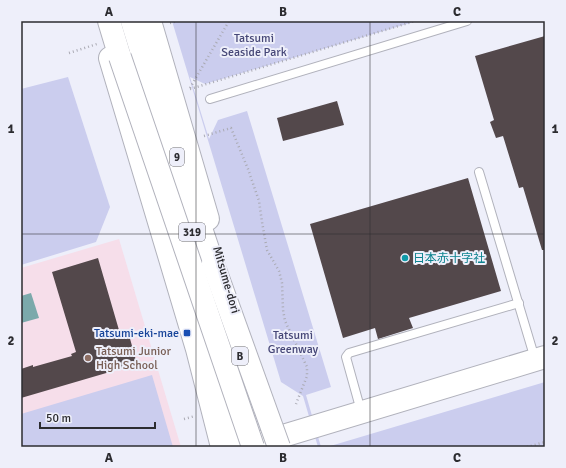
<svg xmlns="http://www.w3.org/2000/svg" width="566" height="468" font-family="Signika,'Noto Sans JP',sans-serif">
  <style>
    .education { fill: #f6deea }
    .green { fill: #cbcdee }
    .water { fill: #7ba9ab }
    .building { fill: #53484b }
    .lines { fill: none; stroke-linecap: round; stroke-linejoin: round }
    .lane-casing { stroke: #b1b2bc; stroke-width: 10 }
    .secondary-casing { stroke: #b1b2bc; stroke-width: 24 }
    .primary-casing { stroke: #b1b2bc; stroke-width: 24 }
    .highway-casing { stroke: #b1b2bc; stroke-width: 24 }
    .path { stroke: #aaaab3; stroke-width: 2.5; stroke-dasharray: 1 3; stroke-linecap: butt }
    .lane { stroke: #fff; stroke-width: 8 }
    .secondary { stroke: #fff; stroke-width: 22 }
    .primary { stroke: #fff; stroke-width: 22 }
    .highway { stroke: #fff; stroke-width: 22 }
    .highway-bridge-casing { stroke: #b1b2bc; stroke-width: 24; stroke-linecap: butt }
    .highway-bridge { stroke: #fff; stroke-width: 22 }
    .grid { fill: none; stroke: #2c2c30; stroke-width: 1; stroke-opacity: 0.55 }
    .culture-dot { fill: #0f9aa8; stroke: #eeeffa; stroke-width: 1.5 }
    .transit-dot { fill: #1a4fb4; stroke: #eeeffa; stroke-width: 1.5 }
    .education-dot { fill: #8d6e63; stroke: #eeeffa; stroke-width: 1.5 }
    .labels { text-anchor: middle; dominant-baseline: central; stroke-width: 4; stroke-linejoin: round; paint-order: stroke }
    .shield { fill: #eeeffa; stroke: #66666d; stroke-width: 1 }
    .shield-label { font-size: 11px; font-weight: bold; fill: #2c2c30 }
    .park-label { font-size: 12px; fill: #464777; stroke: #eeeffa }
    .culture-label { font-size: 12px; fill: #0d838f; stroke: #eeeffa; text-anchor: start }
    .street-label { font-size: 12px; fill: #2c2c30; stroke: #eeeffa }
    .transit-label { font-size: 12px; fill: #164399; stroke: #eeeffa; text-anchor: end }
    .education-label { font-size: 12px; fill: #785e54; stroke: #eeeffa; text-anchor: start }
    .neatline { fill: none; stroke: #2c2c30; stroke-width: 1.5 }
    .grid-label { font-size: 13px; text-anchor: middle; font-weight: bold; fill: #2c2c30 }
  </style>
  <rect width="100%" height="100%" fill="#eeeffa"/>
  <path class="education" d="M119,239L181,447H21V268Z"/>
  <g class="green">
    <path d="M172,21H417L205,84L190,77L209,139L218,120L247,111L331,387L306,395L321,447H318L303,396L281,382Z"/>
    <path d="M68,77L110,207L96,242L21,265V89Z"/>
    <path d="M152,375L173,447H21V414Z"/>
    <path d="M545,382V447H327Z"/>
  </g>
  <path class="water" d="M31,293L39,318L21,323V296Z"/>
  <g class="building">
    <path d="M545,36V250H542L523,187L519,188L503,136L496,138L490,122L494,120L475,56Z"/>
    <path d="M337,101L344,125L283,141L277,118Z"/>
    <path d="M468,178L501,291L409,318L413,328L378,339L375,328L343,338L310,224Z"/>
    <path d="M98,258L121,337L129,335L137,364L21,398V369L33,365V367L72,356L71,354L76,352L52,272Z"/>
  </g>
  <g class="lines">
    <g class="lane-casing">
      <g id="lane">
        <path d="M210,99L467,21"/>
        <path d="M479,172L535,359"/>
        <path d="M361,411L346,357L349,353L519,303"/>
      </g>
    </g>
    <g class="secondary-casing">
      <path id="secondary" d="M243,447L273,439L545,357"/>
    </g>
    <g class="primary-casing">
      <g id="primary">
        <path d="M150,21L208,219"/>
        <path d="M110,58L197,349L222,447"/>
      </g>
    </g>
    <g class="highway-casing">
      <g id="highway">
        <path d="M109,21L125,74"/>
        <path d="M132,21L141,50L213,264"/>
        <path d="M200,324L238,447"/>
      </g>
    </g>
    <g class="path">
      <path d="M170,23L178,21"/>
      <path d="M69,53L97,44"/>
      <path d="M190,88L229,21"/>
      <path d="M190,89L415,21"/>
      <path d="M204,136L231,128L248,169L259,201L262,222L267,250L279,271L282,283L283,310L285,321L307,367V376L296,404"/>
      <path d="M184,419L195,416"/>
      <path d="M527,447L545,442"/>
    </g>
    <use href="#lane" class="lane"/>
    <use href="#secondary" class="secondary"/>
    <use href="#primary" class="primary"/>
    <use href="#highway" class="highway"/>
    <g class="highway-bridge-casing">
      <g id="highway-bridge">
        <path d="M120,57L253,447"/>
        <path d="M213,264L279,447"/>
      </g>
    </g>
    <use href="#highway-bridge" class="highway-bridge"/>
  </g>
  <path class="grid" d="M196,21V447M370,21V447M21,234H545"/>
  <circle class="culture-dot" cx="405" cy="258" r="4"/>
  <rect class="transit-dot" x="183" y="329" width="8" height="8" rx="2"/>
  <circle class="education-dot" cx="88" cy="358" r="4"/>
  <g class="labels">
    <g class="shield">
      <rect x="170" y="148" width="14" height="18" rx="3"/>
      <rect x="179" y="223" width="26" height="18" rx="3"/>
      <rect x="232" y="347" width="16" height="18" rx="3"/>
    </g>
    <g class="shield-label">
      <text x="177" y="157">9</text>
      <text x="192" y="232">319</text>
      <text x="240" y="356">B</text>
    </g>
    <g class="park-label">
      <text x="254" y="38">Tatsumi<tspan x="254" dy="14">Seaside Park</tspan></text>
      <text x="293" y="335">Tatsumi<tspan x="293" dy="14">Greenway</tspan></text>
    </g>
    <g class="culture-label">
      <text x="413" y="258">日本赤十字社</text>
    </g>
    <g class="street-label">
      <text transform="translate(226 280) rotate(74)">Mitsume-dori</text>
    </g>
    <g class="transit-label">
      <text x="179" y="333">Tatsumi-eki-mae</text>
    </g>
    <g class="education-label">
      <text x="96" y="351">Tatsumi Junior<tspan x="96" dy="14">High School</tspan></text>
    </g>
  </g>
  <rect width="566" height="468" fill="none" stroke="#eeeffa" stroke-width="44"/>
  <path d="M40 422v6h115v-6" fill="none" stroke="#2c2c30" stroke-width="2"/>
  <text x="46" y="422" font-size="12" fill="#2c2c30" stroke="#eeeffa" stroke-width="3" paint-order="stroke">50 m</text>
  <rect x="22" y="22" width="522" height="424" class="neatline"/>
  <g class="grid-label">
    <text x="109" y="16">A</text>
    <text x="283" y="16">B</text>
    <text x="457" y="16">C</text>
    <text x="11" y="133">1</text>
    <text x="555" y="133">1</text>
    <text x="11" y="345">2</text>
    <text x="555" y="345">2</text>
    <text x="109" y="462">A</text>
    <text x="283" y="462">B</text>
    <text x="457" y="462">C</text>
  </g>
</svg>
